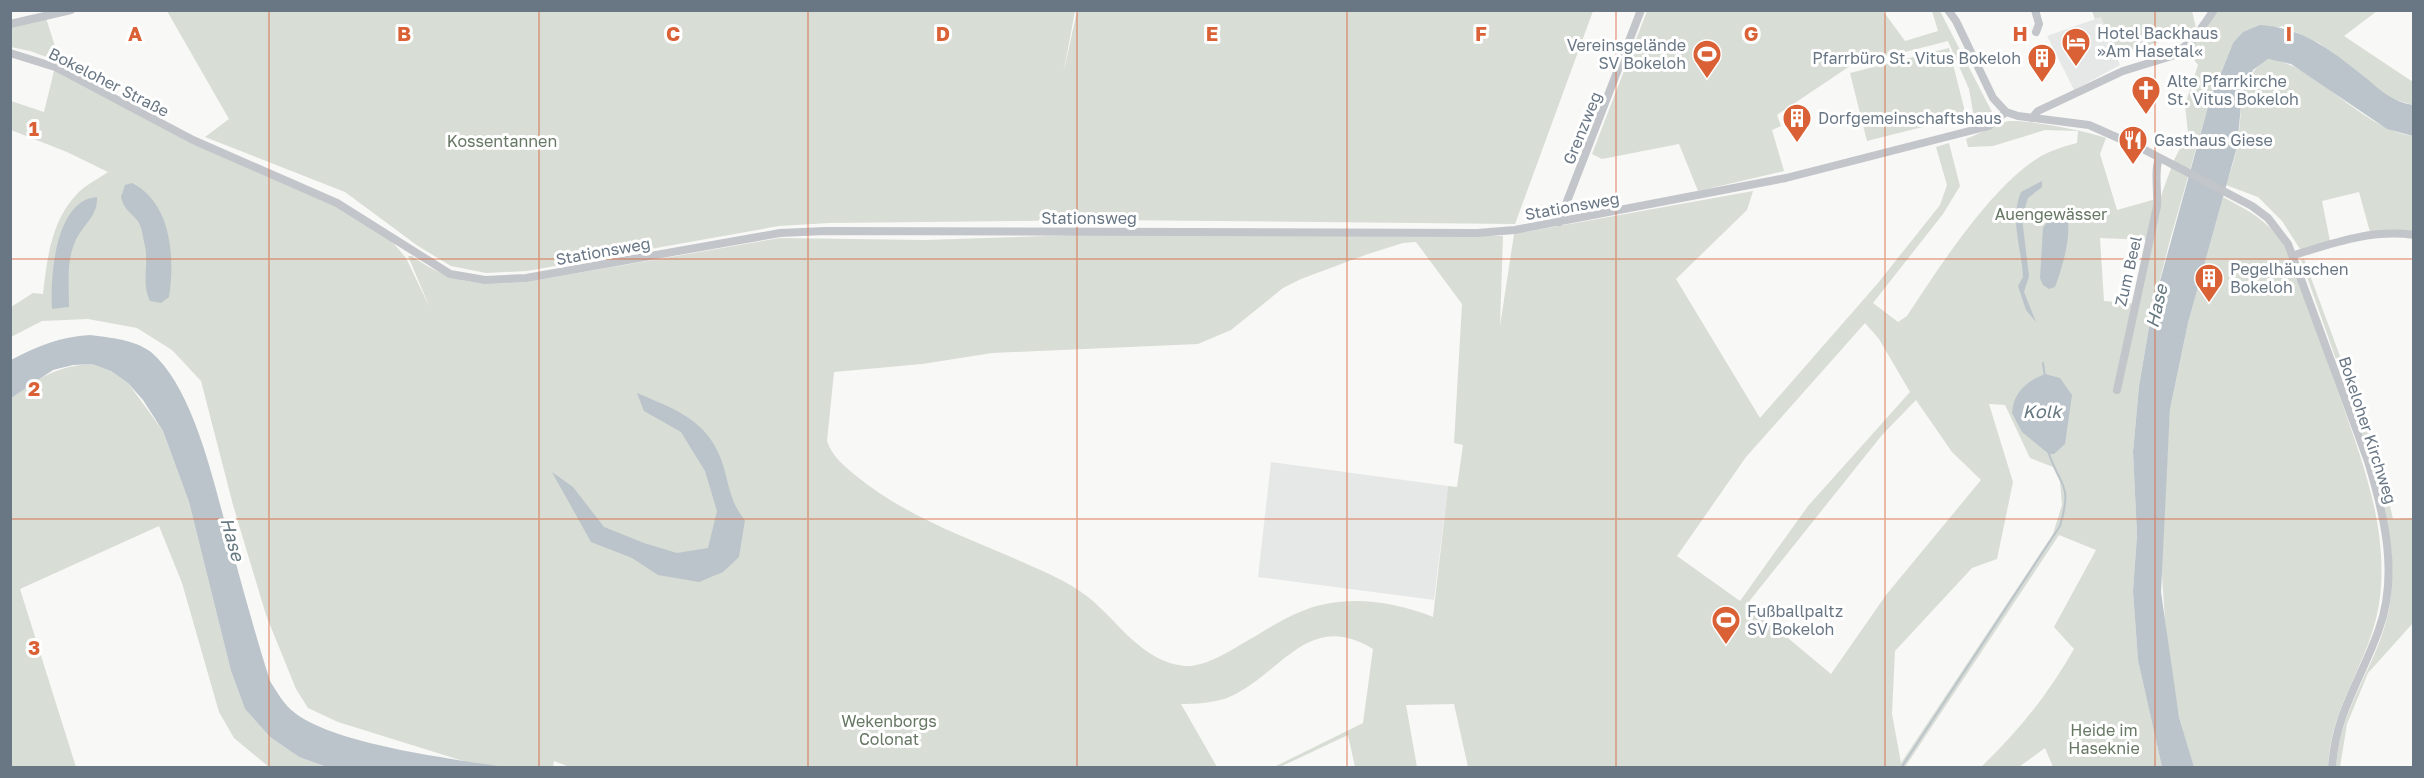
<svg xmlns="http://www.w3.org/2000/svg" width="2424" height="778" font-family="'Golos Text',sans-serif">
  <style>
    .built { fill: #e6e7e7 }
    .green { fill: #d8ddd5; fill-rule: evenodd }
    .water { fill: #bbc4ca }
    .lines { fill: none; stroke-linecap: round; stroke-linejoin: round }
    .stream { stroke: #bbc4ca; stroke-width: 2 }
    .minor { stroke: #c2c5c9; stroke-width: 8 }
    .grid { fill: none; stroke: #d96135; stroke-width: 1.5; stroke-opacity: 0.55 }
    .labels { text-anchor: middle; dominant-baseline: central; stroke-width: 6; stroke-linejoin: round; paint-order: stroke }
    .poi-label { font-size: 16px; fill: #697785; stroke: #fff; text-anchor: start }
    .street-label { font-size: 16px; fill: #697785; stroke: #fff }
    .park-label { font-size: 16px; fill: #667763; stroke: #fff }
    .water-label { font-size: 18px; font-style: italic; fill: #657880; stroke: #fff }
    .grid-label { font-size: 20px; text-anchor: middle; font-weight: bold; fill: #d96135; stroke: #fff; stroke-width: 6; stroke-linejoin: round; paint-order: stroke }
  </style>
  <rect width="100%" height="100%" fill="#f8f8f6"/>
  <g class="built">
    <path d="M2101,17L2120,65L2074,90L2047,36Z"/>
    <path d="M1271,462L1448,486L1434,600L1258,577Z"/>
  </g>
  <g class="green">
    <path d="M167,11H1075L1063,75L1077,11H1593L1515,224L1109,220L829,223L779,226L527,271L486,273L451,266L418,246L345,192L205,137L229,119Z"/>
    <path d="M1647,11H1883L1905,41L1938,31L1932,11H1940L1993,114L1988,120L1975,123L1969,89L1948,41L1850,66L1777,115L1781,126L1772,130L1784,171L1698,191L1679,144L1602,159L1592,154Z"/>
    <path d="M2092,11H2192L2197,32L2115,54L2101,17L2095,19Z"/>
    <path d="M2217,11H2377L2344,36L2413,82V105L2390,98L2319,43L2282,26L2233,43L2209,103L2170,240L2152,310L2139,386L2133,452L2137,535L2133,591L2138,659L2162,767H2053L2045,748L2019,767H1981C2018,732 2049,693 2074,649L2054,627L2096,550L2059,535L1905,767H1468L1454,704L1406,705L1417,767H1355L1348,735L1280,767H1274L1363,723L1373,649C1307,608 1280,677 1227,698C1212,703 1196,704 1181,704L1217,767L572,768L554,761L553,767L503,768L460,760L338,722L308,708L296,689L266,615L233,505L201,381L172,350L137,328L88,319L42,321L11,337V307L33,293L43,294C47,259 51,221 77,194C85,185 98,179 108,172L67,152L11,130V101L44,112L54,71L193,144L333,205L389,238L406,258L430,308L408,256H412C453,285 477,285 526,282L780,238L925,240L1109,234L1503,236L1500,326L1514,234L1753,191L1747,210L1676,279L1760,418L1878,283L1940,205L1947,185L1936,147L1949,143L1960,186L1943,214L1873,303L1898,322L1907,316C1937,270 1989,190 2035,160C2048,151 2062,147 2077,143L2078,131L2045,130L1993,146L1968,147L1966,139C1979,134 1992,126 2005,122C2017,117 2092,132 2106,138L2100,154L2117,210L2156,199L2147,240L2100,238L2104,301L2138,304L2162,193L2174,160L2188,133L2185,105L2198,65L2187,51ZM1416,242L1462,304L1454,443L1463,445L1457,487L1448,486L1433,617C1399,603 1357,596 1321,605C1293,611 1265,631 1240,645C1225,654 1203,667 1185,666C1142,662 1119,622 1088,597C1065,579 1037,569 1011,557C957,534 901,513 855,475C843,465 832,456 827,441L834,372L922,364L992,353L1198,344L1231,330L1283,288L1301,279L1368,254L1403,243ZM1865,323L1879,339L1910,392L1808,506L1740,601L1677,556L1746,457ZM1916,400L1952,452L1981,480L1886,595L1831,674L1747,604L1882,435ZM1989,404L2005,405L2030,458L2053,467L2060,482L2062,505L2053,534L1901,763L1892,714L1895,651L1972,568L1997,559L2013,482Z"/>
    <path d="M46,18L60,62L30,51L11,47L10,26Z"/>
    <path d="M1949,48L1966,116L1867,141L1850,73Z"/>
    <path d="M2268,59C2315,63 2360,129 2413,136V232L2390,230L2370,232L2359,192L2322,201L2330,241L2300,249L2282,221L2258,197L2226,185C2230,173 2234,161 2237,148C2243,117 2236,77 2268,59Z"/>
    <path d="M2223,197C2255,214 2272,223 2291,256C2307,303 2323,350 2340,397C2363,464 2390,532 2379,604C2370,662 2331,704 2328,767L2194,768L2179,717L2167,647L2161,562L2170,409L2188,323Z"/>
    <path d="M2304,259L2381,467L2393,519L2413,518V623L2368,673L2347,724L2340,767H2336C2340,705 2378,666 2389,609C2402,534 2372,462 2348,393C2332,349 2317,304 2301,260Z"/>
    <path d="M92,364L111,371L128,383L163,431L189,502L231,671L245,709L270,737L299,757L327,767H269L234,738L219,712L182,583L159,526L20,589L76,767H11L10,398C37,379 59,365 92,364Z"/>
  </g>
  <g class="water">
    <path d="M2260,25C2305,28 2331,51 2366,78C2381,91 2393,102 2413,105V136L2387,129L2291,64L2268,59L2253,70L2246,86L2241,106L2237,147L2188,323L2170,409L2161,592L2179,717L2194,767H2162L2138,660L2133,591L2137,535L2133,452L2139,386L2152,310L2209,103L2233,43L2243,32Z"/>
    <path d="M2042,181V187L2028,198L2022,218L2029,276L2024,292L2036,322L2026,310L2018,286L2023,277C2022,249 2009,220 2021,192Z"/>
    <path d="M132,183C172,203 175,259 169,297L161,303L150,301C141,284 149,265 145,246C143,239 142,225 137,220C129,211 124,209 121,197L125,185Z"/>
    <path d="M97,197C98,217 82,225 75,242C66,262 69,285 69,307L52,309C50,277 55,200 97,197Z"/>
    <path d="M2059,216L2068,221C2070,242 2062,268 2055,287L2049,289L2043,285L2040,278L2043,228L2051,217Z"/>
    <path d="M90,335C111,338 133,339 151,352C196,390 216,493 232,549C244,593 256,637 270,681C277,692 284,705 295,713C337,745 449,758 503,767H327L299,757L270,737L245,709L231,671L189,502L163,431L143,400L128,383L111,371L92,364L73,365L53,370L11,398V360C37,346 60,337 90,335Z"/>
    <path d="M2045,374L2060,378L2072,395L2065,444L2054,454H2049L2022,432L2012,413C2013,392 2027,381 2045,374Z"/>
    <path d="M637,393C669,407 702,417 718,452C729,475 727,500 745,520L739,557L723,572L699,582L658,575L632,558L591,542L552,472L573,487L604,527L644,543L677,553L708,548L717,511L705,471L681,432L644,411Z"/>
  </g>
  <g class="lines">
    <g class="stream">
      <path d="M2043,363L2045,377"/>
      <path d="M1901,768L2060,526C2073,482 2060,488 2048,451"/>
    </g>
    <g class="minor">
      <path d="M1948,10L1956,21L1993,98L2006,112L2018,116L2089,125L2143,149L2252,206L2268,218L2288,244L2368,461C2384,514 2399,574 2379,629C2362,678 2335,713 2332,768"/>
      <path d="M2035,10L2039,24L2036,32"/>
      <path d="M10,24L71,10"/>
      <path d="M10,53L55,67L193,140L337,203L450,274L485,280L526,278L780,233L825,231L1477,233L1515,230L1786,178L1989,126L2006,112"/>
      <path d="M2032,118L2038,111L2123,71L2172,56L2193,40L2214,10"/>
      <path d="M1559,222L1641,10"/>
      <path d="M2294,255C2334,243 2371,229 2414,235"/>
      <path d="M2117,390L2157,206C2158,192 2154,169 2159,159"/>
    </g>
  </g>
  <path class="grid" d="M269,10V768M539,10V768M808,10V768M1077,10V768M1347,10V768M1616,10V768M1885,10V768M2155,10V768M10,259H2414M10,519H2414"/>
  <defs>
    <g id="hotel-pin" transform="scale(1.5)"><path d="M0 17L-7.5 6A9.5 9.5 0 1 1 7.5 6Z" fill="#d96135" stroke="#fff"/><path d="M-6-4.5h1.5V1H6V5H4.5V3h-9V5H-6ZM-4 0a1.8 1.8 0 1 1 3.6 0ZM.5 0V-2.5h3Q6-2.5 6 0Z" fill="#fff"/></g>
    <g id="stadium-pin" transform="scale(1.5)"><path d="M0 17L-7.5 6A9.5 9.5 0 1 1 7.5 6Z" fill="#d96135" stroke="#fff"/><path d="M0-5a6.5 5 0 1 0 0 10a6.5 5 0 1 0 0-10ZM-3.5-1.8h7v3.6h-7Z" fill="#fff"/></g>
    <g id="building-pin" transform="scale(1.5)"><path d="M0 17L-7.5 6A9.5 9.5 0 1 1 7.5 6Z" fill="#d96135" stroke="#fff"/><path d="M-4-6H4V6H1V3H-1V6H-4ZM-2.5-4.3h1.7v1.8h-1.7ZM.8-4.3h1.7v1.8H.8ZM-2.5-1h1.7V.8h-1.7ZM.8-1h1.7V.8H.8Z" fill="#fff"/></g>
    <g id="church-pin" transform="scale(1.5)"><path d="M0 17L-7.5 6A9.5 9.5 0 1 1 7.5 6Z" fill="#d96135" stroke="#fff"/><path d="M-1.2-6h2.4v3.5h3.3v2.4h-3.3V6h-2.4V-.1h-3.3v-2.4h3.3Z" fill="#fff"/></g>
    <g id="restaurant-pin" transform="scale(1.5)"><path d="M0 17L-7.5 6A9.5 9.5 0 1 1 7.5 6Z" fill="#d96135" stroke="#fff"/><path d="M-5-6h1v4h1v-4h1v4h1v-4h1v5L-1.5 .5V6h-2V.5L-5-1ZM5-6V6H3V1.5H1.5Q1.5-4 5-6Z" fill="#fff"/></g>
  </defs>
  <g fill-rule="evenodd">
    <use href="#hotel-pin" x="2076" y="42"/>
    <use href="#stadium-pin" x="1707" y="54"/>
    <use href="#building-pin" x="2042" y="58"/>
    <use href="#church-pin" x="2146" y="90"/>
    <use href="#building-pin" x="1797" y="118"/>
    <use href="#restaurant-pin" x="2133" y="140"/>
    <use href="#building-pin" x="2209" y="278"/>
    <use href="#stadium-pin" x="1726" y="620"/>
  </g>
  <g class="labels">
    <g class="poi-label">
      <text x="2097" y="33">Hotel Backhaus<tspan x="2097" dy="18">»Am Hasetal«</tspan></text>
      <text x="1686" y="45" text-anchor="end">Vereinsgelände<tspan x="1686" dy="18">SV Bokeloh</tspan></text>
      <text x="2021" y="58" text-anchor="end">Pfarrbüro St. Vitus Bokeloh</text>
      <text x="2167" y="81">Alte Pfarrkirche<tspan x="2167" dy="18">St. Vitus Bokeloh</tspan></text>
      <text x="1818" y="118">Dorfgemeinschaftshaus</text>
      <text x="2154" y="140">Gasthaus Giese</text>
      <text x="2230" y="269">Pegelhäuschen<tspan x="2230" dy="18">Bokeloh</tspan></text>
      <text x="1747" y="611">Fußballpaltz<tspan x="1747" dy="18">SV Bokeloh</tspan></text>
    </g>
    <g class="street-label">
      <text transform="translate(109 82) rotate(27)">Bokeloher Straße</text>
      <text transform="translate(1582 128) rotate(-68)">Grenzweg</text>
      <text transform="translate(1572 206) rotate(-10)">Stationsweg</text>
      <text x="1089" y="218">Stationsweg</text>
      <text transform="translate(603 251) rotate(-10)">Stationsweg</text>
      <text transform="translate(2128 271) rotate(-77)">Zum Beel</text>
      <text transform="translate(2368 430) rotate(72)">Bokeloher Kirchweg</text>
    </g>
    <g class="park-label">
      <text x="502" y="141">Kossentannen</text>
      <text x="2051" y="214">Auengewässer</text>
      <text x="889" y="721">Wekenborgs<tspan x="889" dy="18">Colonat</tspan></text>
      <text x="2104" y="730">Heide im<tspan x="2104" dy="18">Haseknie</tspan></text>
    </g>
    <g class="water-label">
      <text transform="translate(2156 306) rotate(-77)">Hase</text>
      <text x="2042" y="411">Kolk</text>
      <text transform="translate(233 539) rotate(74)">Hase</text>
    </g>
  </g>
  <g class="grid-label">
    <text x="135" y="41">A</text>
    <text x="404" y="41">B</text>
    <text x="673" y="41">C</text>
    <text x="943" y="41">D</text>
    <text x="1212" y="41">E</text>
    <text x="1481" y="41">F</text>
    <text x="1751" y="41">G</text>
    <text x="2020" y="41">H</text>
    <text x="2289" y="41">I</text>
    <text x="34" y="136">1</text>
    <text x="34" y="396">2</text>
    <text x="34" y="655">3</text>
  </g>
  <rect width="2424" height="778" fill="none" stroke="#697785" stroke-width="24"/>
</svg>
